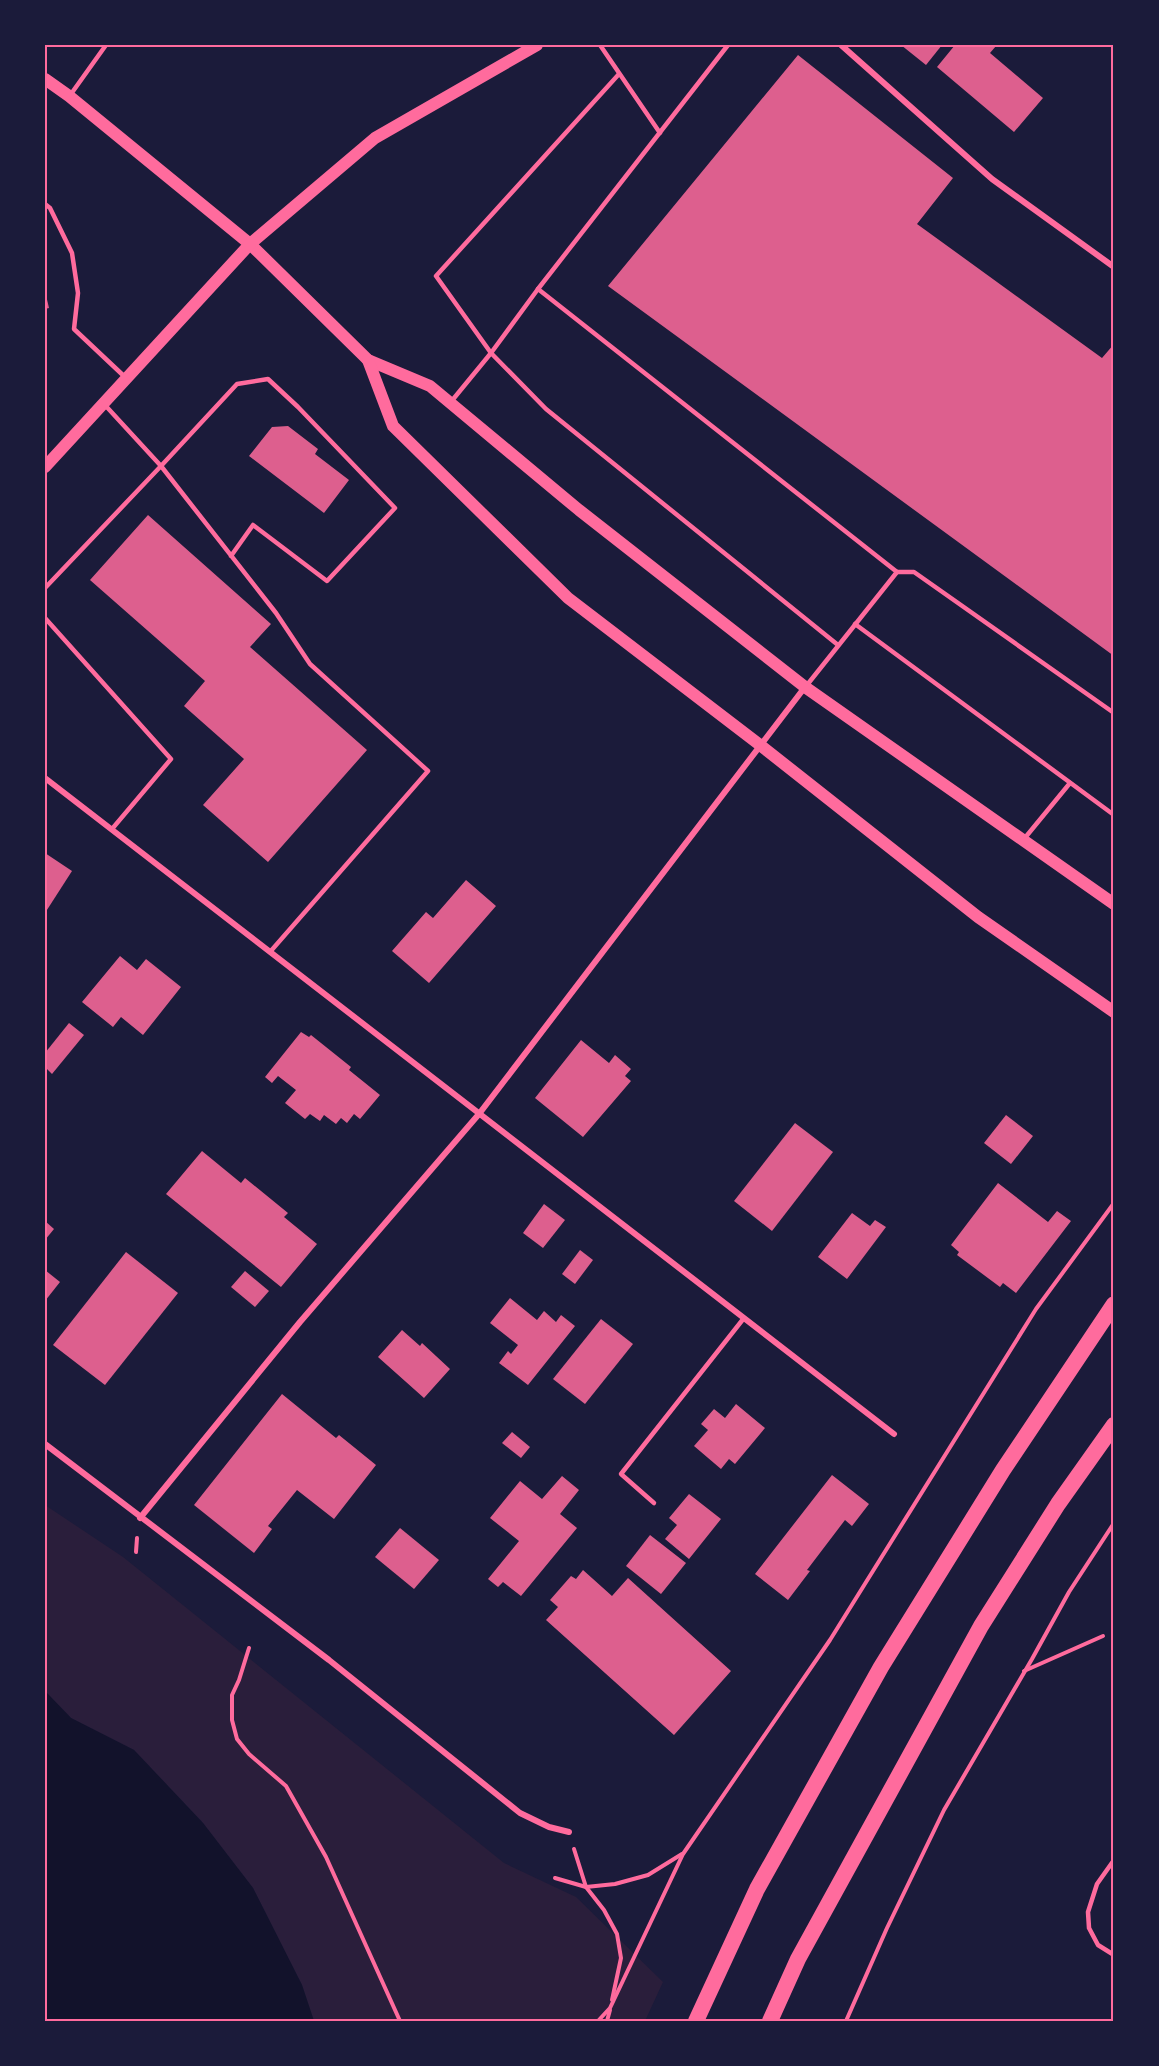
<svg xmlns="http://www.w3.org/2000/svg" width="1159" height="2066" font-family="'Archivo Narrow',sans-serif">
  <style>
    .green { fill: #2a1e3b }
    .water { fill: #12122b }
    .building { fill: #dd5f8e }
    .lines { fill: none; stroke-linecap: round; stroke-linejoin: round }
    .path { stroke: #ff6b9d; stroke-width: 4 }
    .service { stroke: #ff6b9d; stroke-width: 4.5 }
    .minor { stroke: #ff6b9d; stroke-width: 6 }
    .secondary { stroke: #ff6b9d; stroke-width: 12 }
    .trunk { stroke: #ff6b9d; stroke-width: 16 }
    .neatline { fill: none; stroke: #ff6b9d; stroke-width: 2 }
  </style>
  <rect width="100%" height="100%" fill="#1b1b3a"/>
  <path class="green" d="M45,1505L123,1557L504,1863L576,1897L663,1982L645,2021H314L302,1985L253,1888L203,1823L134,1750L71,1718L45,1691Z"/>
  <path class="water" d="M45,1691L71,1718L134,1750L203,1823L253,1888L302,1985L314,2021H45Z"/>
  <g class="building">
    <path d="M901,45H942L926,65Z"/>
    <path d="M955,45H995L996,46L990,53L1043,98L1014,132L937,67Z"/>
    <path d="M798,55L953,178L917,224L1102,358L1114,344V656L608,286Z"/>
    <path d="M46,295L49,308L45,309V296Z"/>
    <path d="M288,426L318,449L315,454L349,480L324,513L249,456L272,427Z"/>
    <path d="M148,515L271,624L250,647L367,750L268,862L203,805L244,759L184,706L205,681L90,580Z"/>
    <path d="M45,853L72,871L45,913Z"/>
    <path d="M466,880L496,906L429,983L392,951L426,912L433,918Z"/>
    <path d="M120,956L137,970L146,959L181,987L143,1035L121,1017L113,1027L82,1002Z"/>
    <path d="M69,1023L84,1035L52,1074L45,1067V1053Z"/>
    <path d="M301,1032L309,1037L311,1035L351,1067L349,1070L380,1095L360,1119L354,1114L347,1123L341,1118L336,1124L324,1115L320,1121L310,1114L305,1119L285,1103L296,1090L278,1076L272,1083L265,1077Z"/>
    <path d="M581,1040L609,1063L615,1055L631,1069L625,1076L631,1081L583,1137L535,1098Z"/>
    <path d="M1006,1115L1033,1136L1011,1164L984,1143Z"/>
    <path d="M795,1123L833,1152L772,1231L734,1201Z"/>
    <path d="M202,1151L241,1183L245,1178L288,1213L284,1217L317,1244L281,1287L166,1194Z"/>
    <path d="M998,1183L1048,1222L1057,1211L1071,1221L1016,1293L1003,1283L1000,1287L957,1255L959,1252L951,1245Z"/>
    <path d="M544,1204L565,1220L543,1248L523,1233Z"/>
    <path d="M852,1213L870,1226L875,1220L886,1227L847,1279L818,1257Z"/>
    <path d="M45,1221L54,1229L45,1240Z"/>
    <path d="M580,1250L593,1260L575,1284L562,1274Z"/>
    <path d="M126,1252L178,1293L105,1385L53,1345Z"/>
    <path d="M45,1270L60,1282L45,1301Z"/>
    <path d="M245,1271L269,1291L255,1307L231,1287Z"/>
    <path d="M510,1298L537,1320L544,1311L556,1322L561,1315L575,1326L528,1385L499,1363L508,1351L511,1354L518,1345L490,1323Z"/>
    <path d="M601,1319L633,1344L585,1404L553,1379Z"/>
    <path d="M402,1330L420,1346L422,1343L450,1369L424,1398L378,1357Z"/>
    <path d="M282,1394L336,1438L339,1435L376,1465L334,1519L297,1490L268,1526L272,1529L254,1553L194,1505Z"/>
    <path d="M736,1404L765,1428L735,1464L729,1459L721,1469L694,1446L708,1430L701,1424L714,1409L725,1418Z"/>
    <path d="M512,1432L530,1447L521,1458L502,1443Z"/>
    <path d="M832,1475L869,1504L852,1526L845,1520L807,1570L810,1571L788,1600L755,1574Z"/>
    <path d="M562,1476L579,1490L560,1514L577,1528L521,1596L503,1582L498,1587L488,1579L519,1541L490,1518L520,1481L542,1499Z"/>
    <path d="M689,1494L721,1519L689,1559L665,1539L677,1525L669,1518Z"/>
    <path d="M400,1528L439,1560L414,1589L375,1557Z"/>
    <path d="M650,1535L686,1563L661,1594L626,1566Z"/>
    <path d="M583,1570L612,1596L628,1578L731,1671L674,1735L546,1620L558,1607L550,1600L571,1576L576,1579Z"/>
  </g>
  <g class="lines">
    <g class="path">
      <path d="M136,1552L137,1538"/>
      <path d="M249,1648L239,1680L232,1695V1720L237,1739L249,1754L286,1786L326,1857L400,2021"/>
      <path d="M1024,1671L1103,1636"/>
      <path d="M574,1849L586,1887L604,1910L617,1934L621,1958L612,2000"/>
      <path d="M555,1878L586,1887L615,1884L648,1875L682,1854"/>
      <path d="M598,2021L610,2008L683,1854L830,1640L1036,1309L1114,1203"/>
      <path d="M607,2021L610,2010"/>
      <path d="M846,2021L887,1928L944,1810L1032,1659L1069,1592L1114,1523"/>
    </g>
    <g class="service">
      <path d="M600,45L660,133"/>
      <path d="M619,74L436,276L491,353L546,409L838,645"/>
      <path d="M71,94L106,45"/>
      <path d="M45,204L50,208L72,253L78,293L74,329L126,378"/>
      <path d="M538,289L897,572H914L1114,713"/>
      <path d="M450,403L491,353L538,289L728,45"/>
      <path d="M231,556L253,525L327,581L395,508L298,407L268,379L237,384L161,466L276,613L310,664L428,771L270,952"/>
      <path d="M45,588L161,466L104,404"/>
      <path d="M45,618L171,759L112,829"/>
      <path d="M855,624L1114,815"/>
      <path d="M807,685L897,572"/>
      <path d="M1024,839L1070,783"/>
      <path d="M654,1503L621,1474L744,1318"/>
      <path d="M1114,1860L1097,1884L1088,1912L1089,1928L1098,1945L1114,1955"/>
    </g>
    <g class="minor">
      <path d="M841,45L992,179L1114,267"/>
      <path d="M45,778L894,1434"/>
      <path d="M45,1444L329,1660L520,1813L549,1827L569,1832"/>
      <path d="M140,1518L300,1322L479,1114L805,687"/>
    </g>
    <g class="secondary">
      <path d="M45,79L69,96L250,244L368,360L430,386L579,510L805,687L1114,904"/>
      <path d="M368,360L393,426L568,598L760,745L978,917L1114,1012"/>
      <path d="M45,467L250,244L375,138L537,45"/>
    </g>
    <g class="trunk">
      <path d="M696,2021L757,1889L881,1667L1003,1470L1114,1304"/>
      <path d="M770,2021L798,1959L981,1626L1058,1504L1114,1425"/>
    </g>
  </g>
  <rect width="1159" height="2066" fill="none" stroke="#1b1b3a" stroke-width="93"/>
  <rect x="46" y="46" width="1066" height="1974" class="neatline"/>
</svg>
